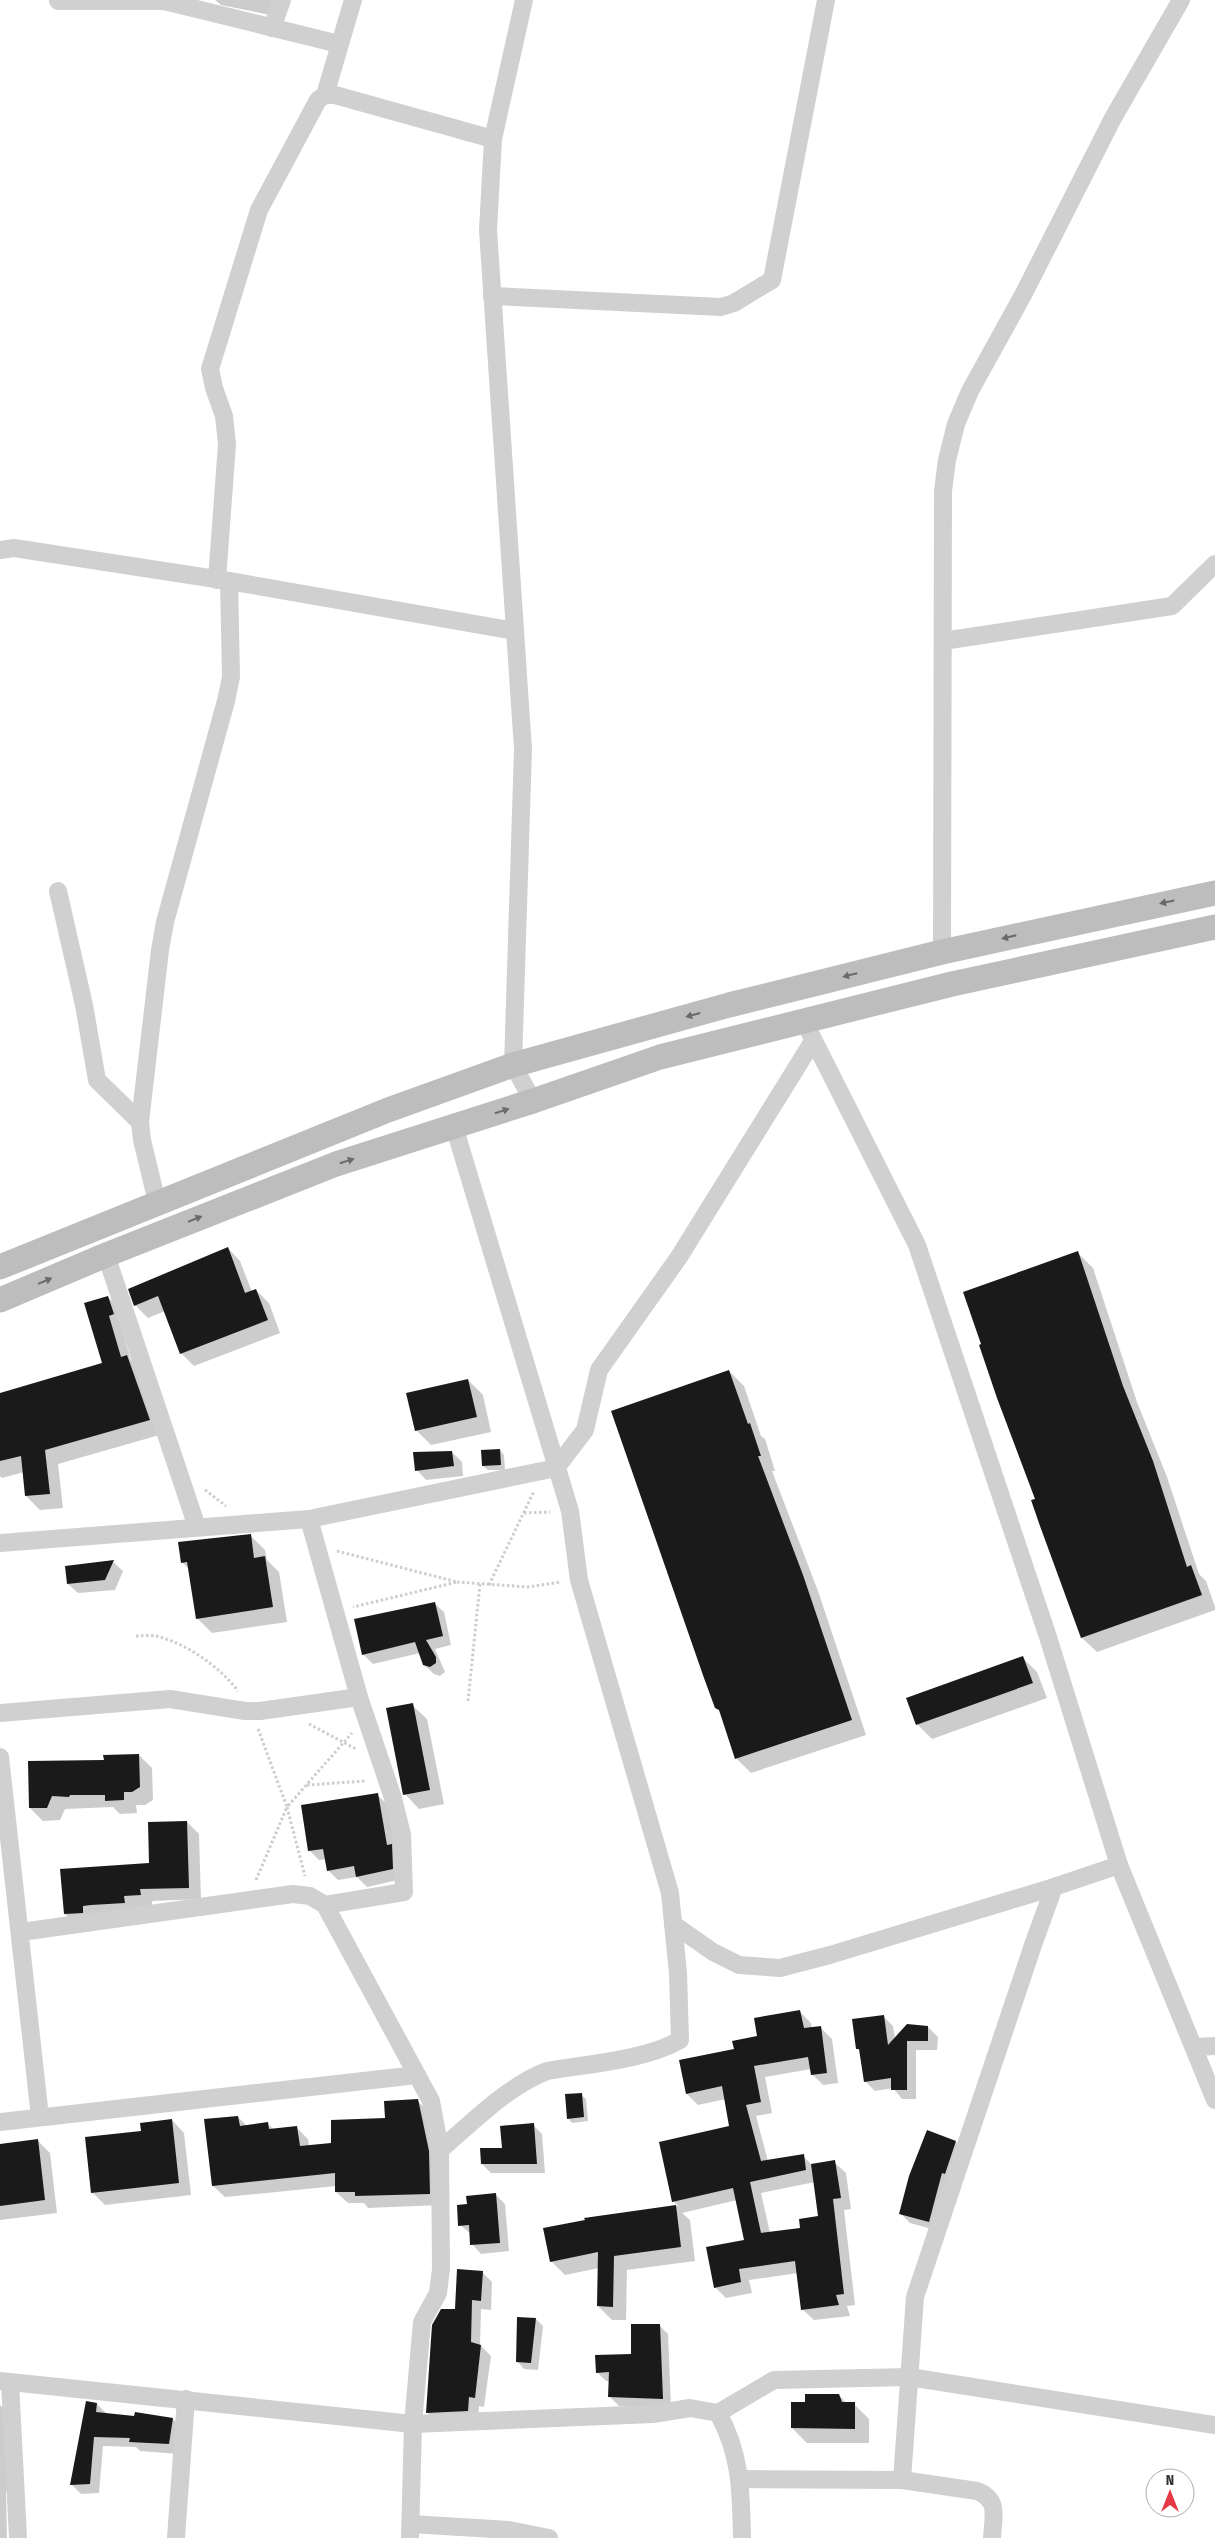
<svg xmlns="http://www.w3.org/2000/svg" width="1215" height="2538" font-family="'Fira Sans Condensed',sans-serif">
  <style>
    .shadow { fill: #0003; fill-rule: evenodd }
    .building { fill: #1a1a1a }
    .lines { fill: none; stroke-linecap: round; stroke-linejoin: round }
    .path { stroke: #cdcdcd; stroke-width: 3; stroke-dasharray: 2.5 2.5; stroke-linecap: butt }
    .minor { stroke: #d0d0d0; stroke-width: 18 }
    .secondary { stroke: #bdbdbd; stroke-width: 25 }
    .oneway { fill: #6a6a6a }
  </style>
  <rect width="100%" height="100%" fill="#fff"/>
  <g class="shadow">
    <path d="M215,0H283L280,17L221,5Z"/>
    <path d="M228,1248L240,1261L252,1292L256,1290L269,1303L280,1333L194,1366L181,1353L165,1311L148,1318L135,1305Z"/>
    <path d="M1078,1253L1093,1268L1137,1402L1167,1477L1199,1574L1206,1581L1215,1607V1610L1097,1652L1082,1638L1033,1501L1037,1500Z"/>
    <path d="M108,1297L122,1311V1330L131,1360L141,1370L163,1434L58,1464L63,1508L40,1510L26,1496L24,1472L2,1478L0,1476V1394L103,1363Z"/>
    <path d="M729,1371L744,1386L761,1436L765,1439L775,1471H772L818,1591L866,1735L751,1773L736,1758L721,1712L716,1708Z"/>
    <path d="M468,1380L483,1395L491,1432L431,1445L416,1430Z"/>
    <path d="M500,1450L504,1455L505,1470H488L483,1466Z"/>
    <path d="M452,1452L462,1462L463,1476L426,1480L417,1470Z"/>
    <path d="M250,1535L265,1550L267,1560L279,1572L287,1622L212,1633L197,1618L190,1570L182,1562Z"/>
    <path d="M113,1562L123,1571L115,1590L78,1593L68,1584Z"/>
    <path d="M434,1603L444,1612L451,1645L435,1649L445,1672L440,1676L434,1674L424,1665L420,1653L373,1664L363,1654Z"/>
    <path d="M1022,1657L1037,1672L1047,1698L932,1739L917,1724Z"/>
    <path d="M412,1705L427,1719L444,1804L419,1809L405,1794Z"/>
    <path d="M139,1755L152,1768L153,1800L145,1805H136L137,1813L120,1814L113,1807L65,1809L60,1820L43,1821L30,1808L105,1761Z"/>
    <path d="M377,1795L387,1804L402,1879L367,1887L357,1877L338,1880L328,1870L326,1859L319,1860L309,1850Z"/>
    <path d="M187,1822L199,1834L201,1899L152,1901V1907L77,1926L65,1914L151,1864Z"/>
    <path d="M800,2012L811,2023L812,2029L821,2028L832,2039L838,2083L823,2085L812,2074L811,2069L765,2077L772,2113L756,2116L768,2161L803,2156L812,2165L834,2162L846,2173L851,2209L844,2210L855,2305L847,2306L850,2316L814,2320L802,2309L798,2273L749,2280L752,2293L726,2298L715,2287L746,2241L737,2200L682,2213L690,2220L695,2261L627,2270L626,2320H612L598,2306L599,2268L565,2275L551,2261L586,2221V2219L678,2206L673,2201L731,2126L726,2099L698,2105L687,2094L680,2061L735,2050ZM815,2182L820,2217L802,2229L770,2233L761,2193Z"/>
    <path d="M883,2016L893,2026L895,2039L928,2027L938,2037L937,2050H916V2099H902L893,2088L875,2091L865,2081L861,2053L857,2048Z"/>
    <path d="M581,2095L586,2099L588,2121L572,2123L568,2118Z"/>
    <path d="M418,2101L429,2113L441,2205L368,2208L364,2203H348L336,2192V2186L225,2197L213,2186L238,2117L247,2126L268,2124L274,2130L296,2127L308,2139L309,2146L332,2144L386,2119Z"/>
    <path d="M172,2120L184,2133L191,2195L105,2205L92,2192Z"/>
    <path d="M533,2125L542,2134L545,2173H491L482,2164Z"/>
    <path d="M37,2140L50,2153L57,2213L0,2220V2147Z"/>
    <path d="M956,2142L965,2151L939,2231L910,2223L901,2214Z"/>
    <path d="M496,2195L505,2204L509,2251L481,2254L472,2244L471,2234L460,2225L468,2206Z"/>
    <path d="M482,2272L492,2282L491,2310L481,2309L480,2345L491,2356L484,2407L479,2406L478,2420L437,2422L427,2412L456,2310Z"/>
    <path d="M536,2319L543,2326L538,2370L524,2369L517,2361Z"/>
    <path d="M659,2325L668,2334L671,2407L619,2406L610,2397V2381H606L597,2372L632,2356Z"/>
    <path d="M839,2395L847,2404H854L869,2419V2443H807L792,2428L806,2403Z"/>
    <path d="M97,2404L107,2414L173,2419L183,2429L179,2454L140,2451L136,2447L103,2446L99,2493L81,2494L71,2484Z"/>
    <path d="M0,2405L13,2418L18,2491L6,2492L7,2538H0Z"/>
  </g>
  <g class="building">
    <path d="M228,1247L245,1293L256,1289L268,1320L180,1354L158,1296L134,1306L128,1289Z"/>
    <path d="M1078,1251L1123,1386L1153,1461L1187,1567L1191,1565L1202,1595L1081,1638L1040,1526L1031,1500L1035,1499L997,1398L979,1345L981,1344L963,1292Z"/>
    <path d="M108,1296L114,1314L109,1316L121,1357L127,1355L150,1420L45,1450L50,1494L25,1496L21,1456L0,1461V1393L102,1363L84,1303Z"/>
    <path d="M729,1370L748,1424L750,1423L761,1456H758L803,1575L852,1720L735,1759L719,1710L715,1708L704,1678L611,1411Z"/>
    <path d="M468,1379L477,1417L415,1431L406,1393Z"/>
    <path d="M500,1449L501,1465L482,1466L481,1450Z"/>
    <path d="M452,1451L454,1466L415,1471L413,1452Z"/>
    <path d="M251,1534L254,1558L265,1556L273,1607L196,1619L187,1562L181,1563L178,1542Z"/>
    <path d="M114,1560L105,1580L67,1584L65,1566Z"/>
    <path d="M435,1602L443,1636L426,1640L436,1657V1663L430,1667L423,1665L415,1642L362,1655L354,1619Z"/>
    <path d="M1023,1656L1033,1683L916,1725L906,1698Z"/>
    <path d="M413,1703L430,1790L403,1795L386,1708Z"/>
    <path d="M139,1754L140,1787L132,1792H124V1800L105,1801V1795H70L69,1797L52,1796L47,1808H29L28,1761L104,1760L103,1755Z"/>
    <path d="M378,1793L387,1845L392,1844L393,1869L356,1877L354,1866L327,1871L323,1849L308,1851L301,1805Z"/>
    <path d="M187,1821L189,1888L140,1889L141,1895L124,1896L125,1903L91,1905L83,1906V1913L64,1914L60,1869L149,1863L148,1822Z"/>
    <path d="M800,2010L804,2028L821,2026L827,2073L811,2075L808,2057L754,2066L761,2102L746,2105L761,2161L804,2154L806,2170L750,2182L761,2233L800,2228L799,2219L818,2216L811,2164L835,2160L841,2198L833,2199L844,2294L836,2295L839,2305L801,2310L795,2261L739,2269L741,2282L714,2288L706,2247L744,2240L733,2188L672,2202L659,2142L729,2126L722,2086L686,2094L679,2060L734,2049L732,2041L757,2036L754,2018Z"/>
    <path d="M884,2015L888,2045L907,2024L928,2026V2041H907V2090H891V2078L864,2082L859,2049H856L852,2019Z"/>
    <path d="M582,2093L584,2117L567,2119L565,2094Z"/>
    <path d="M418,2099L429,2151L430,2194L355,2196V2192H335V2173L212,2186L204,2119L238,2116L240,2126L268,2122L269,2129L297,2126L300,2146L331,2143V2120L385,2118L384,2101Z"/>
    <path d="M172,2119L179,2183L91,2193L85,2137L141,2131L140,2123Z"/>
    <path d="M534,2123L537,2164H481L480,2148H502L500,2126Z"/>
    <path d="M927,2130L956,2141L945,2174L942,2173L929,2222L899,2214L909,2176Z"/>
    <path d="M38,2139L45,2200L0,2206V2144Z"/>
    <path d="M496,2193L500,2243L470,2245L469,2225L458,2226L457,2205L467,2204L466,2196Z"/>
    <path d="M676,2205L681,2247L614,2256L613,2307L597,2306L598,2252L550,2262L543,2228L585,2220L584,2218Z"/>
    <path d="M457,2269L483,2271L481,2301L472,2300L471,2342L481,2345L475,2398L469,2397L468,2411L426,2413L432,2325L441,2309H455Z"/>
    <path d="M517,2317L536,2318L531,2363L516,2362Z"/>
    <path d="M631,2324H660L663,2399L608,2397L609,2372L596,2373L595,2355L631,2354Z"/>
    <path d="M805,2394H839L842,2402H855V2429L791,2428V2402H805Z"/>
    <path d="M86,2401L97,2403L96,2412L134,2416L135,2412L173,2418L169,2444L129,2442L130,2438L94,2437L90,2484L70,2485Z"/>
  </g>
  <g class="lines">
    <g class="path">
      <path d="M205,1490L226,1506"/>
      <path d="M524,1513L550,1512"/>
      <path d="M337,1551L457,1582L353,1607"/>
      <path d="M457,1582L528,1587L561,1582"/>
      <path d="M489,1585L534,1491"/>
      <path d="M136,1636C143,1636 150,1635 156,1636C186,1643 220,1667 238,1691"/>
      <path d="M468,1701L480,1584"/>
      <path d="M309,1724L356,1749"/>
      <path d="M258,1729L287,1807L352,1733"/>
      <path d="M307,1785L365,1781"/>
      <path d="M287,1807L305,1876"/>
      <path d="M256,1880L287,1807"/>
    </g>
    <g class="minor">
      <path d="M524,0L493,139L488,230L523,749L513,1065L533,1101"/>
      <path d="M58,1H164L339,44"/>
      <path d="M272,28L282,0"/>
      <path d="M325,95L353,0"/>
      <path d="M492,296L721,307L734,303L772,280L826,0"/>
      <path d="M0,550L14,548L229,581L515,631"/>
      <path d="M217,580L227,444L224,416L214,388L210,369L259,210L318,100L325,95H335L493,139"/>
      <path d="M943,641L1172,606L1215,564"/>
      <path d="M58,891L84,1005L97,1080L140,1122"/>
      <path d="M942,952L943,491L947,460L956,424L970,391L1023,295L1113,118L1181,0"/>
      <path d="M804,1021L917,1245L1048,1637L1119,1865L1215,2100"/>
      <path d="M157,1202L142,1140L140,1122L160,950L165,922L226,701L231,677L229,581"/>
      <path d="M106,1255L197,1527"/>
      <path d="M309,1519L359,1697L393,1798L402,1835L404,1892L325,1905"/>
      <path d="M0,1543L309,1519L556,1468L585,1430L599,1370L679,1257L813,1041"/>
      <path d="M0,1713L170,1699L245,1711H260L359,1697"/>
      <path d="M0,1757L40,2117"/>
      <path d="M673,1924L713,1952L739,1965L780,1968L830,1955L1054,1887"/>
      <path d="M21,1932L293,1894L310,1896L325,1905L431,2101L440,2150L441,2269L438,2293L422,2322L413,2424L410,2538"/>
      <path d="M1195,2047L1215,2046"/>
      <path d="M0,2122L417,2075"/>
      <path d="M440,2150C473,2122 506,2087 547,2071C587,2064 646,2060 680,2040L678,1973L670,1893L579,1580L570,1511L454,1126"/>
      <path d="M0,2381L413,2424L653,2414L690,2408L718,2413C741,2454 741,2492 742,2538"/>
      <path d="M10,2382L18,2538"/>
      <path d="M718,2413L774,2380L909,2377L1215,2425"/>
      <path d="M740,2479L902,2480L977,2491C1000,2500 993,2517 992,2538"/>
      <path d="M902,2480L915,2297L1033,1945L1054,1887L1119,1865"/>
      <path d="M411,2524L509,2530L549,2538"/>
      <path d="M176,2538L186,2399"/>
    </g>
    <g class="secondary">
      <path d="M0,1267L388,1110L513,1065L729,1005L942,952L1215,893"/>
      <path d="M0,1300L106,1255L336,1164L533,1101L660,1057L952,984L1215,927"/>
    </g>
  </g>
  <defs><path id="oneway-solid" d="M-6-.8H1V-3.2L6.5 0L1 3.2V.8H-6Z" transform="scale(1.25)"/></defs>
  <g class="oneway">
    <use href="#oneway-solid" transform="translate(1167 902) rotate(168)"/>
    <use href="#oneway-solid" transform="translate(1009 937) rotate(167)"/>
    <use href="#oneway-solid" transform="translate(850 975) rotate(166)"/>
    <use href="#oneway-solid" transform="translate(693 1015) rotate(165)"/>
    <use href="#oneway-solid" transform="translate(502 1111) rotate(-18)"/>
    <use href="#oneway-solid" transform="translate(347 1161) rotate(-18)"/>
    <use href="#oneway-solid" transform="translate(195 1219) rotate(-22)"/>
    <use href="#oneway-solid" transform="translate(45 1281) rotate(-23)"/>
  </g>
  <g transform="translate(1170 2493)"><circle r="24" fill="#ffffff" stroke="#adadad"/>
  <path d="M0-4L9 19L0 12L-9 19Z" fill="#e63946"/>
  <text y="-8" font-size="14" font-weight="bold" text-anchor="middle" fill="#333333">N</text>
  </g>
</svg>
